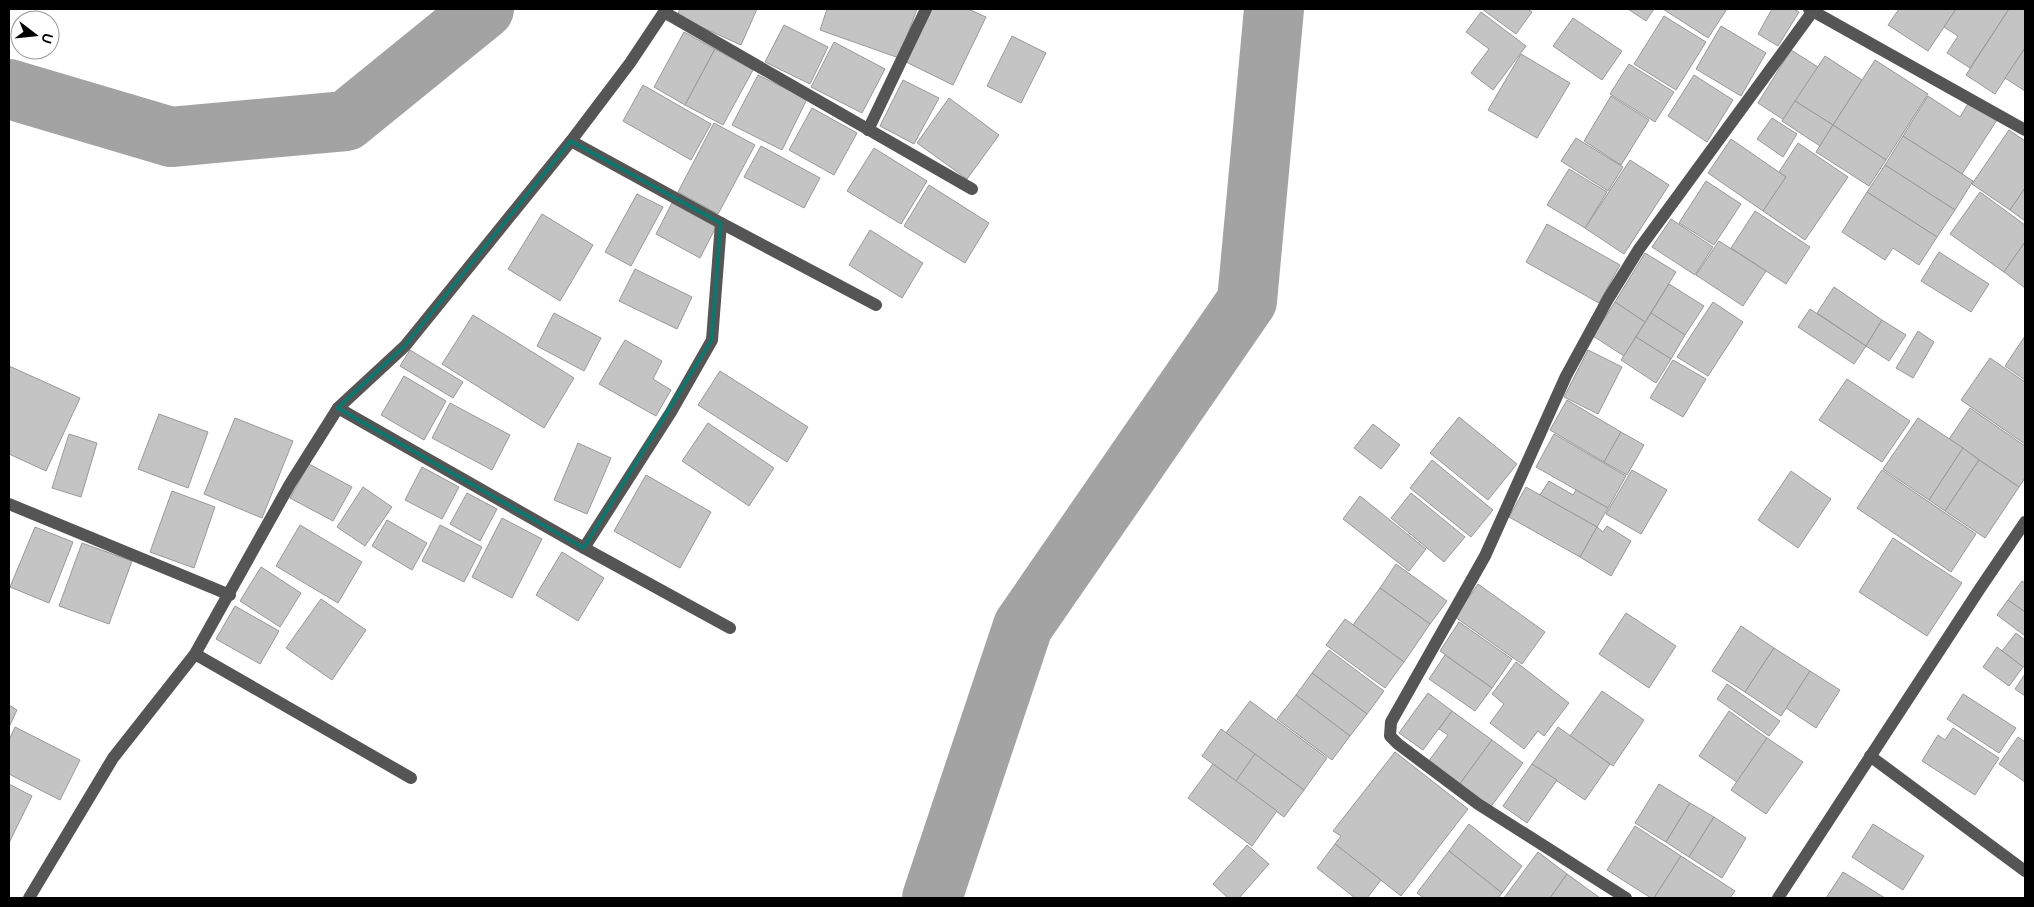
<svg xmlns="http://www.w3.org/2000/svg" width="2034" height="907" font-family="Cabin,sans-serif">
  <style>
    .lines { fill: none; stroke-linecap: round; stroke-linejoin: round }
    .river { stroke: #a3a3a3; stroke-width: 60 }
    .building { fill: #c4c4c4; stroke: #999 }
    .minor { stroke: #555; stroke-width: 12 }
    .marked { fill: none; stroke: #0f766e; stroke-width: 4; stroke-linejoin: round }
  </style>
  <rect width="100%" height="100%" fill="#fff"/>
  <g class="lines">
    <g class="river">
      <path d="M9,89L171,137L346,121L484,9"/>
      <path d="M932,898L1023,626L1247,301L1274,9"/>
    </g>
  </g>
  <g class="building">
    <path d="M680,9H757L741,45L677,16Z"/>
    <path d="M827,9H917L899,58L820,30Z"/>
    <path d="M932,9H968L986,17L953,85L906,62Z"/>
    <path d="M1482,9H1527L1532,12L1516,34Z"/>
    <path d="M1628,9H1654L1646,21Z"/>
    <path d="M1663,9H1727L1708,38Z"/>
    <path d="M1772,9H1794L1799,12L1778,46L1758,34Z"/>
    <path d="M1899,9H1956L1928,51L1888,25Z"/>
    <path d="M1956,9H2009L1970,68L1947,53L1958,36L1944,27Z"/>
    <path d="M2009,9H2025V48L1995,94L1966,75Z"/>
    <path d="M1481,12L1526,46L1493,90L1471,73L1489,49L1466,32Z"/>
    <path d="M1664,16L1706,42L1676,90L1634,64Z"/>
    <path d="M1573,18L1622,51L1602,80L1553,46Z"/>
    <path d="M784,25L828,47L810,84L765,62Z"/>
    <path d="M1721,26L1766,53L1741,96L1696,69Z"/>
    <path d="M684,32L715,49L685,105L654,87Z"/>
    <path d="M1012,36L1046,53L1021,103L987,86Z"/>
    <path d="M834,42L885,69L862,113L811,87Z"/>
    <path d="M2025,48V91L2005,78Z"/>
    <path d="M715,49L753,70L723,125L685,105Z"/>
    <path d="M1791,50L1818,67L1784,120L1758,103Z"/>
    <path d="M1521,54L1570,83L1537,138L1488,110Z"/>
    <path d="M1825,56L1862,80L1833,125L1795,101Z"/>
    <path d="M1875,60L1928,94L1886,160L1833,125Z"/>
    <path d="M1629,64L1674,92L1655,122L1610,94Z"/>
    <path d="M758,75L807,99L782,150L732,125Z"/>
    <path d="M1694,75L1733,100L1707,142L1668,116Z"/>
    <path d="M903,80L939,98L914,144L880,126Z"/>
    <path d="M643,85L711,124L691,160L623,121Z"/>
    <path d="M1611,96L1649,120L1621,165L1584,141Z"/>
    <path d="M1928,96L1960,117L1969,102L1997,120L1962,174L1903,136Z"/>
    <path d="M949,98L999,135L967,179L917,143Z"/>
    <path d="M1795,101L1833,125L1820,146L1782,121Z"/>
    <path d="M812,108L857,133L834,175L789,150Z"/>
    <path d="M1772,118L1797,134L1783,157L1757,139Z"/>
    <path d="M714,123L755,145L718,214L678,192Z"/>
    <path d="M1833,125L1886,160L1869,186L1816,152Z"/>
    <path d="M2009,130L2025,141V188L2010,210L1972,184Z"/>
    <path d="M1903,136L1973,181L1955,210L1885,165Z"/>
    <path d="M1576,138L1623,167L1608,191L1561,161Z"/>
    <path d="M1731,139L1786,177L1763,211L1708,173Z"/>
    <path d="M1798,143L1848,177L1805,240L1763,211L1786,177L1779,172Z"/>
    <path d="M761,146L820,178L804,208L744,177Z"/>
    <path d="M874,148L927,181L901,224L847,191Z"/>
    <path d="M1630,160L1669,185L1624,254L1585,228Z"/>
    <path d="M1885,165L1955,210L1937,237L1867,192Z"/>
    <path d="M1569,169L1607,192L1585,228L1547,205Z"/>
    <path d="M1706,181L1741,204L1714,245L1679,223Z"/>
    <path d="M929,185L989,223L965,263L904,226Z"/>
    <path d="M2025,188V221L2010,210Z"/>
    <path d="M1867,192L1937,237L1919,265L1893,248L1885,260L1842,232Z"/>
    <path d="M1980,192L2025,225V242L2004,272L1950,234Z"/>
    <path d="M637,194L663,207L631,266L605,252Z"/>
    <path d="M672,203L716,227L700,258L656,234Z"/>
    <path d="M1755,211L1810,247L1786,284L1731,248Z"/>
    <path d="M542,214L593,245L560,301L508,269Z"/>
    <path d="M1671,219L1713,247L1695,275L1652,247Z"/>
    <path d="M1547,224L1620,265L1599,303L1526,262Z"/>
    <path d="M870,230L923,263L902,298L849,265Z"/>
    <path d="M1719,241L1766,271L1743,306L1696,275Z"/>
    <path d="M2025,242V288L2004,272Z"/>
    <path d="M1939,252L1989,284L1971,312L1921,281Z"/>
    <path d="M1645,253L1676,272L1645,322L1615,302Z"/>
    <path d="M635,269L692,297L677,329L619,301Z"/>
    <path d="M1669,284L1704,306L1685,335L1651,313Z"/>
    <path d="M1834,287L1882,320L1866,346L1817,313Z"/>
    <path d="M1615,302L1645,322L1624,356L1593,336Z"/>
    <path d="M1713,302L1743,322L1708,376L1677,357Z"/>
    <path d="M1810,309L1866,346L1854,364L1798,327Z"/>
    <path d="M554,313L601,338L584,371L537,346Z"/>
    <path d="M1651,313L1685,335L1671,359L1636,337Z"/>
    <path d="M473,315L574,378L544,428L442,364Z"/>
    <path d="M1882,320L1906,335L1889,361L1866,346Z"/>
    <path d="M1918,331L1934,342L1913,378L1896,368Z"/>
    <path d="M2025,336V380L2005,366Z"/>
    <path d="M1636,337L1671,359L1656,383L1621,360Z"/>
    <path d="M625,340L662,361L653,379L671,390L656,416L599,384Z"/>
    <path d="M410,350L463,382L453,398L400,366Z"/>
    <path d="M1588,350L1622,367L1598,414L1564,397Z"/>
    <path d="M1990,358L2025,382V444L1961,400Z"/>
    <path d="M1673,360L1706,379L1683,417L1650,398Z"/>
    <path d="M9,366L80,398L46,471L9,454Z"/>
    <path d="M720,371L808,427L787,462L698,405Z"/>
    <path d="M404,376L446,401L424,440L381,415Z"/>
    <path d="M1847,379L1910,421L1882,462L1819,420Z"/>
    <path d="M1567,400L1621,432L1604,462L1550,430Z"/>
    <path d="M450,403L510,435L492,470L432,438Z"/>
    <path d="M1970,408L2025,446V478L2019,487L1949,439Z"/>
    <path d="M159,414L208,432L188,488L138,469Z"/>
    <path d="M1459,417L1517,464L1488,500L1430,453Z"/>
    <path d="M235,418L293,441L262,518L204,494Z"/>
    <path d="M1918,418L1963,448L1929,500L1883,469Z"/>
    <path d="M708,423L774,468L749,506L682,461Z"/>
    <path d="M1373,424L1400,445L1381,469L1354,448Z"/>
    <path d="M1621,432L1644,445L1627,475L1604,462Z"/>
    <path d="M69,434L97,443L81,497L52,488Z"/>
    <path d="M1554,434L1626,476L1608,508L1536,467Z"/>
    <path d="M578,443L611,458L587,514L554,500Z"/>
    <path d="M1963,448L1979,460L1945,511L1929,500Z"/>
    <path d="M1432,460L1493,510L1471,537L1410,488Z"/>
    <path d="M1979,460L2019,487L1985,538L1945,511Z"/>
    <path d="M309,464L352,487L333,521L290,498Z"/>
    <path d="M422,467L459,487L442,519L405,500Z"/>
    <path d="M1632,470L1667,490L1641,534L1606,514Z"/>
    <path d="M1882,470L1976,534L1951,572L1857,508Z"/>
    <path d="M1791,471L1831,499L1798,548L1758,520Z"/>
    <path d="M646,475L711,512L680,568L614,531Z"/>
    <path d="M1549,481L1573,495L1576,490L1608,508L1597,527L1540,495Z"/>
    <path d="M363,487L392,507L365,546L337,527Z"/>
    <path d="M1526,487L1597,527L1580,557L1509,517Z"/>
    <path d="M172,491L215,507L194,568L150,552Z"/>
    <path d="M467,493L497,509L480,541L450,524Z"/>
    <path d="M1411,493L1465,537L1444,562L1391,518Z"/>
    <path d="M1360,496L1426,549L1409,571L1343,519Z"/>
    <path d="M502,518L542,539L512,598L472,577Z"/>
    <path d="M387,520L427,543L412,570L372,546Z"/>
    <path d="M300,525L362,562L338,603L276,566Z"/>
    <path d="M440,525L482,547L464,582L422,561Z"/>
    <path d="M1607,526L1631,541L1611,576L1580,557L1597,527L1603,532Z"/>
    <path d="M35,527L73,542L49,603L10,587Z"/>
    <path d="M1893,538L1962,583L1927,636L1859,592Z"/>
    <path d="M82,543L132,561L109,624L59,606Z"/>
    <path d="M562,552L604,578L578,621L536,595Z"/>
    <path d="M1396,564L1447,601L1430,624L1380,588Z"/>
    <path d="M261,567L301,593L280,627L240,601Z"/>
    <path d="M2022,581L2025,583V612L2008,600Z"/>
    <path d="M1478,584L1545,632L1522,664L1455,617Z"/>
    <path d="M1380,588L1430,624L1404,662L1353,625Z"/>
    <path d="M321,599L366,630L332,680L286,648Z"/>
    <path d="M2008,600L2025,612V636L1997,615Z"/>
    <path d="M235,606L279,631L260,664L216,639Z"/>
    <path d="M1626,613L1676,646L1649,688L1599,654Z"/>
    <path d="M1345,619L1404,662L1385,688L1326,645Z"/>
    <path d="M1459,622L1512,659L1492,688L1440,651Z"/>
    <path d="M1741,626L1774,648L1745,692L1712,671Z"/>
    <path d="M2016,633L2025,640V665L2023,667L2002,651Z"/>
    <path d="M1997,647L2023,667L2009,686L1983,667Z"/>
    <path d="M1774,648L1810,671L1781,716L1745,692Z"/>
    <path d="M1329,650L1384,691L1367,714L1312,673Z"/>
    <path d="M1445,655L1492,688L1475,711L1429,679Z"/>
    <path d="M1516,662L1569,703L1544,736L1538,731L1524,749L1490,723L1504,704L1492,694Z"/>
    <path d="M1810,671L1840,690L1816,728L1786,708Z"/>
    <path d="M1312,673L1367,714L1350,736L1296,695Z"/>
    <path d="M2025,674V696L2015,689Z"/>
    <path d="M1727,684L1780,721L1769,736L1717,699Z"/>
    <path d="M1602,691L1644,720L1613,766L1570,736Z"/>
    <path d="M1428,693L1452,711L1423,750L1399,733Z"/>
    <path d="M1963,694L2016,728L1999,753L1947,719Z"/>
    <path d="M1296,695L1350,736L1332,760L1277,719Z"/>
    <path d="M1250,701L1327,758L1304,790L1226,733Z"/>
    <path d="M9,705L17,710L9,727Z"/>
    <path d="M1452,711L1492,740L1459,785L1428,762L1448,735L1439,729Z"/>
    <path d="M1729,711L1767,738L1737,782L1699,756Z"/>
    <path d="M15,727L80,760L60,800L9,774V740Z"/>
    <path d="M1558,727L1610,764L1585,800L1532,764Z"/>
    <path d="M1953,728L1999,758L1975,795L1922,761L1938,735L1945,740Z"/>
    <path d="M1221,729L1255,754L1236,781L1202,756Z"/>
    <path d="M2018,737L2025,742V782L1999,764Z"/>
    <path d="M1767,738L1803,762L1766,814L1731,790Z"/>
    <path d="M1492,740L1523,763L1490,808L1459,785Z"/>
    <path d="M1395,752L1468,809L1401,896L1335,844L1341,836L1333,831Z"/>
    <path d="M1255,754L1304,790L1284,817L1236,781Z"/>
    <path d="M1213,764L1277,811L1252,846L1188,798Z"/>
    <path d="M1532,764L1557,780L1527,823L1503,806Z"/>
    <path d="M9,784L32,796L9,843Z"/>
    <path d="M1659,784L1690,803L1666,842L1635,823Z"/>
    <path d="M1690,803L1714,817L1689,857L1666,842Z"/>
    <path d="M1714,817L1746,838L1722,878L1689,857Z"/>
    <path d="M1469,824L1522,866L1502,893L1449,851Z"/>
    <path d="M1873,824L1924,856L1903,890L1852,857Z"/>
    <path d="M1635,826L1681,856L1654,898H1651L1607,870Z"/>
    <path d="M1335,844L1381,880L1367,898H1355L1317,868Z"/>
    <path d="M1247,845L1269,864L1239,898H1228L1213,884Z"/>
    <path d="M1449,851L1502,893L1498,898H1424L1417,893Z"/>
    <path d="M1538,852L1567,874L1550,898H1504Z"/>
    <path d="M1681,856L1735,891L1730,898H1654Z"/>
    <path d="M1843,872L1885,898H1826Z"/>
    <path d="M1567,874L1600,898H1550Z"/>
  </g>
  <g class="lines">
    <g class="minor">
      <path d="M1809,9L2025,130"/>
      <path d="M664,12L972,189"/>
      <path d="M868,130L926,9"/>
      <path d="M571,141L721,223L876,305"/>
      <path d="M338,408L584,548L730,628"/>
      <path d="M9,504L230,595"/>
      <path d="M584,548L671,412L712,340L721,223"/>
      <path d="M195,654L411,778"/>
      <path d="M1870,756L2025,871"/>
      <path d="M29,898L113,758L195,654L290,484L338,408L405,346L571,141L630,63L666,9"/>
      <path d="M1626,898L1478,804L1398,744L1390,736L1391,722L1485,556L1566,376L1608,299L1639,249L1813,11"/>
      <path d="M1778,898L1979,590L2025,522"/>
    </g>
  </g>
  <path class="marked" d="M571,141L721,223L712,340L584,548L338,408L405,346Z"/>
  <rect width="2034" height="907" fill="none" stroke="#000000" stroke-width="20"/>
  <g transform="translate(35 35) rotate(106)"><circle r="24" fill="#ffffff" stroke="#999999"/>
  <path d="M0-4L9 19L0 12L-9 19Z" fill="#000000"/>
  <text y="-8" font-size="14" font-weight="bold" text-anchor="middle" fill="#000000">U</text>
  </g>
</svg>
